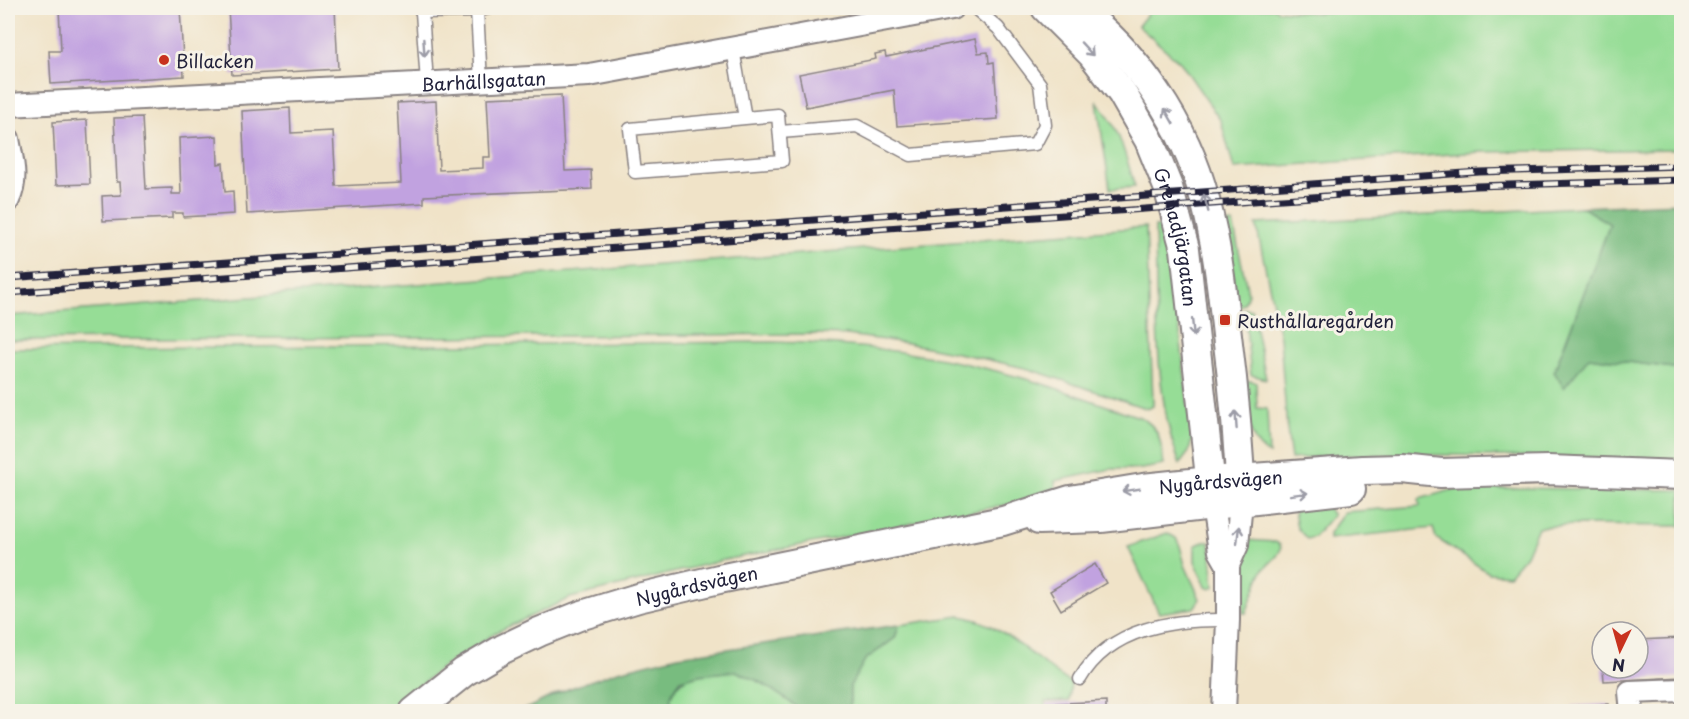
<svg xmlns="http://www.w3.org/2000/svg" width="1689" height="719" font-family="'Playpen Sans',sans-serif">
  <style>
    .green { fill: #96dd96; stroke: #5c8068; stroke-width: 1.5 }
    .forest { fill: #78bc7f; stroke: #4d6f5d; stroke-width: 1.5 }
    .building { fill: #c1a2e0 }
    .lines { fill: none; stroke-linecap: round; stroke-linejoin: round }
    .service-casing { stroke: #898282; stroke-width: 15 }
    .minor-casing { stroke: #898282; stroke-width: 26 }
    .tertiary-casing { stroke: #898282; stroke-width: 32 }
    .service { stroke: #fff; stroke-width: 12 }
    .minor { stroke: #fff; stroke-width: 22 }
    .tertiary { stroke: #fff; stroke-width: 28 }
    .rail-casing { stroke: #22223b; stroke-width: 7 }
    .rail { stroke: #f7f3e8; stroke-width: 4.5; stroke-dasharray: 14; stroke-linecap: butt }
    .oneway { stroke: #9c9ca7 }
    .poi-dot { fill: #c8321e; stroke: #f7f3e8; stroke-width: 2 }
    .labels { text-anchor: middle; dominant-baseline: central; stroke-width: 6; stroke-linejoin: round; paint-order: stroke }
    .poi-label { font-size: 18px; fill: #22223b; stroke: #f7f3e8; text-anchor: start }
    .street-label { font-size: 18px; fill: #22223b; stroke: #f7f3e8 }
  </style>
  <rect width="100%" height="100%" fill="#f7f3e8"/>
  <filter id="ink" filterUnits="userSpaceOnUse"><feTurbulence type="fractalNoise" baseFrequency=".0167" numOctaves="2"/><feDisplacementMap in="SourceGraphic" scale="12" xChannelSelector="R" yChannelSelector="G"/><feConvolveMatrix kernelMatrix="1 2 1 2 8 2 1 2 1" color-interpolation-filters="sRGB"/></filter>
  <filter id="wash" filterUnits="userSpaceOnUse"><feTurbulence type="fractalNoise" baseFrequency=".008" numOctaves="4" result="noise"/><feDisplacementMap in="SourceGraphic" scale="24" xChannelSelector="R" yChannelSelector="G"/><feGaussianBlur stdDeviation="1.35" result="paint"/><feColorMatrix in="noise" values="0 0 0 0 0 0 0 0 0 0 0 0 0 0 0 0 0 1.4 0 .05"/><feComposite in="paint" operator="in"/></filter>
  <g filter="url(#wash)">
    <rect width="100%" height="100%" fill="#f0e3c8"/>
    <g class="green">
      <path d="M1152,8H1275L1278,10L1316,13L1366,8H1681V149L1481,152L1234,169L1221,121L1181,63L1138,26Z"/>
      <path d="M1097,102C1119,125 1126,157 1135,187L1110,189Z"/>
      <path d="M1582,207L1610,224L1554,372L1589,357L1681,369V461C1551,460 1421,449 1291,459L1287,429L1280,337L1256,224Z"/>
      <path d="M1233,223L1248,293L1245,302L1237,310L1226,224Z"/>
      <path d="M1146,227L1153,401V406L1148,409L1029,369L972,356L907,343L847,335L815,334L8,340V316Z"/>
      <path d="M1155,227H1168L1192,439L1189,452L1180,464C1153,398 1157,299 1155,227Z"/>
      <path d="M1244,309L1252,310L1266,379L1251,375Z"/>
      <path d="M772,342C859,343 943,355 1026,379C1065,390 1102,405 1140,417C1162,429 1160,442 1164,465L1142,469H1111L1055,481L1056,488L1037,494L1021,502L724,560L570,598L497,632L440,669L389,711H8V349Z"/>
      <path d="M1244,381H1252L1256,383L1257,408L1267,409L1269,454C1245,443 1247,404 1244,381Z"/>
      <path d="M1500,488L1681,490V526L1575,525L1538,527L1526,555L1509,575L1489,573L1436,538L1433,528L1329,539V534L1344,512L1420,506L1419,499L1455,489Z"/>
      <path d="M1293,504H1328L1329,510L1333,515L1314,537L1307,539L1297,528Z"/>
      <path d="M1167,533L1176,538L1180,546L1185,565L1200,599L1194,608L1159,613L1128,547Z"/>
      <path d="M1246,540L1276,542L1280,545L1281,549L1277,556L1262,571L1246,613H1243Z"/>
      <path d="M1204,541L1210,542L1214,587L1210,589L1206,587L1195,561V546Z"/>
      <path d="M960,616C1002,621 1036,662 1071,683L1069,701L1046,702L1045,712L850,711V686L865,660L895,638L899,625Z"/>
      <path d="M736,671L762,683L803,711H680L670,700C678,670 710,674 736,671Z"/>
    </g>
    <g class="forest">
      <path d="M1681,203V369L1589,357L1564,388L1554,372L1610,224L1582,207Z"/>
      <path d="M899,625L895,638L865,660L850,686V711H803L762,683L736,671L699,675L681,680L673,691L670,700L680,711H522L560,692L590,681L618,671L678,656Z"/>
    </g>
    <g id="blocks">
      <g class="building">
        <path d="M59,8H180L184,76L51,84L49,51H61Z"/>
        <path d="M228,8H335L338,69L232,75Z"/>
        <path d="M975,39L978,53L988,52L989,63L994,62L998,119L897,126L894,90L806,107L799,74L876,59L875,54L885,52L886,57Z"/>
        <path d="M561,95L565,171L591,170L592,189L424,196V203L247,214L242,111L290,108L291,133L333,131L336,186L401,183L397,103L436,101L439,170L483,168V157H490L487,98Z"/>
        <path d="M142,117L146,189L172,188V194H181L179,138L217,136L218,164L223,163L225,192L233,191L234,214L183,217V213H172V218L103,221L102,196L121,195L120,182H117L114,118Z"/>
        <path d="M87,120L90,184L56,185L53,122Z"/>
        <path d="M1095,564L1106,583L1061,610L1050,591Z"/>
        <path d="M1682,638V677L1604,681L1603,668H1638V640Z"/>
        <path d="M1106,701V712H1048L1047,704Z"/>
        <path d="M1609,704V712H1571V706Z"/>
      </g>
    </g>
  </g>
  <g filter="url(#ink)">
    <use href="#blocks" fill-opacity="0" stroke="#898282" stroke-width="1.5"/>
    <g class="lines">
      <g class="service-casing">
        <g id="service">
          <path d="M419,8L422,12L477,11L489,8"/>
          <path d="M477,11L481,81"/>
          <path d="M422,12L427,83"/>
          <path d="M733,49L745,118L630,129L635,172L782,161L778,115L745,118"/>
          <path d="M780,132L857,126L911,155L1035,144L1045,125L1040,84L998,28L975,8"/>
          <path d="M1080,679C1110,627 1174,619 1228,620"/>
        </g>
      </g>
      <g class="minor-casing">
        <g id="minor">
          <path id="s1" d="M8,105L589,75L952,8"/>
          <path d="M8,139C12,161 18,179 8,200"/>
          <path d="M1213,505L1220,551L1228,565V620L1224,712"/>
          <path d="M1228,565L1237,545L1241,502"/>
          <path d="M1632,712L1630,692L1682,690"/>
        </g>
      </g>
      <g class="tertiary-casing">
        <g id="tertiary">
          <path id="s2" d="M1046,8L1092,54L1122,93L1149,140L1168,187L1185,249L1213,505"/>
          <path d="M1076,8C1137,53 1186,126 1205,200C1217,244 1222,290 1227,335C1234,390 1239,446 1241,502"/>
          <path d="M1039,520L1101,518L1351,489"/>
          <path id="s3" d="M414,712L464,672L503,649L539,632L579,616L638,598L719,579L1003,521L1070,500L1143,488L1210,481L1362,470L1402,469L1441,473L1548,470L1682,475"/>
        </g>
      </g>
      <use href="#service" class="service"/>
      <use href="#minor" class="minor"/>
      <use href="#tertiary" class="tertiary"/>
      <g class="rail-casing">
        <g id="rail">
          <path d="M8,278L1479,172L1682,166"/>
          <path d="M8,293L1267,200L1476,186L1682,180"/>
        </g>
      </g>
      <use href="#rail" class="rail"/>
    </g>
    <defs><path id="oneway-shaft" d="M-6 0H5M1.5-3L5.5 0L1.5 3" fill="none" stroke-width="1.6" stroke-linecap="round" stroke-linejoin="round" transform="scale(1.5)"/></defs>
    <g class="oneway">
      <use href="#oneway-shaft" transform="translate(424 48) rotate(86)"/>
      <use href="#oneway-shaft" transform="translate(1087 49) rotate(47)"/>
      <use href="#oneway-shaft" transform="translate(1169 116) rotate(-120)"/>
      <use href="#oneway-shaft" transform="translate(1206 203) rotate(-105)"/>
      <use href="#oneway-shaft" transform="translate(1193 328) rotate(84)"/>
      <use href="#oneway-shaft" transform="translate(1236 420) rotate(-94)"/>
      <use href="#oneway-shaft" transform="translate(1131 490) rotate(171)"/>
      <use href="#oneway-shaft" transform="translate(1299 494) rotate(-7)"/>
      <use href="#oneway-shaft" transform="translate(1238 535) rotate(-84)"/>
    </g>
  </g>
  <g class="poi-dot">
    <circle cx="164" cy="60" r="6"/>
    <rect x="1219" y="314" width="12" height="12" rx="3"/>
  </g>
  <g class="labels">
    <g class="poi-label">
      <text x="176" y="60">Billacken</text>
      <text x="1237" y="320">Rusthållaregården</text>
    </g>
    <g class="street-label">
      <text stroke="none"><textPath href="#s1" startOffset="476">Barhällsgatan</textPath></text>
      <text stroke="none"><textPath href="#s2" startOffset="270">Grenadjärgatan</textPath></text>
      <text stroke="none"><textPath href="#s3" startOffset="849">Nygårdsvägen</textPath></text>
      <text stroke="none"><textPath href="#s3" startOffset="314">Nygårdsvägen</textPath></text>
    </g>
  </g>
  <rect width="1689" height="719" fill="none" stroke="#f7f3e8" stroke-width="30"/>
  <g transform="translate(1620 650) rotate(185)"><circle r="28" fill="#f7f3e8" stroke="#a29fa3" stroke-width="1.5"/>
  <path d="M0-4.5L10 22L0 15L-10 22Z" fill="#c8321e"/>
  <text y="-9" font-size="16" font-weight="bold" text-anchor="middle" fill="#22223b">N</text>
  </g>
</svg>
